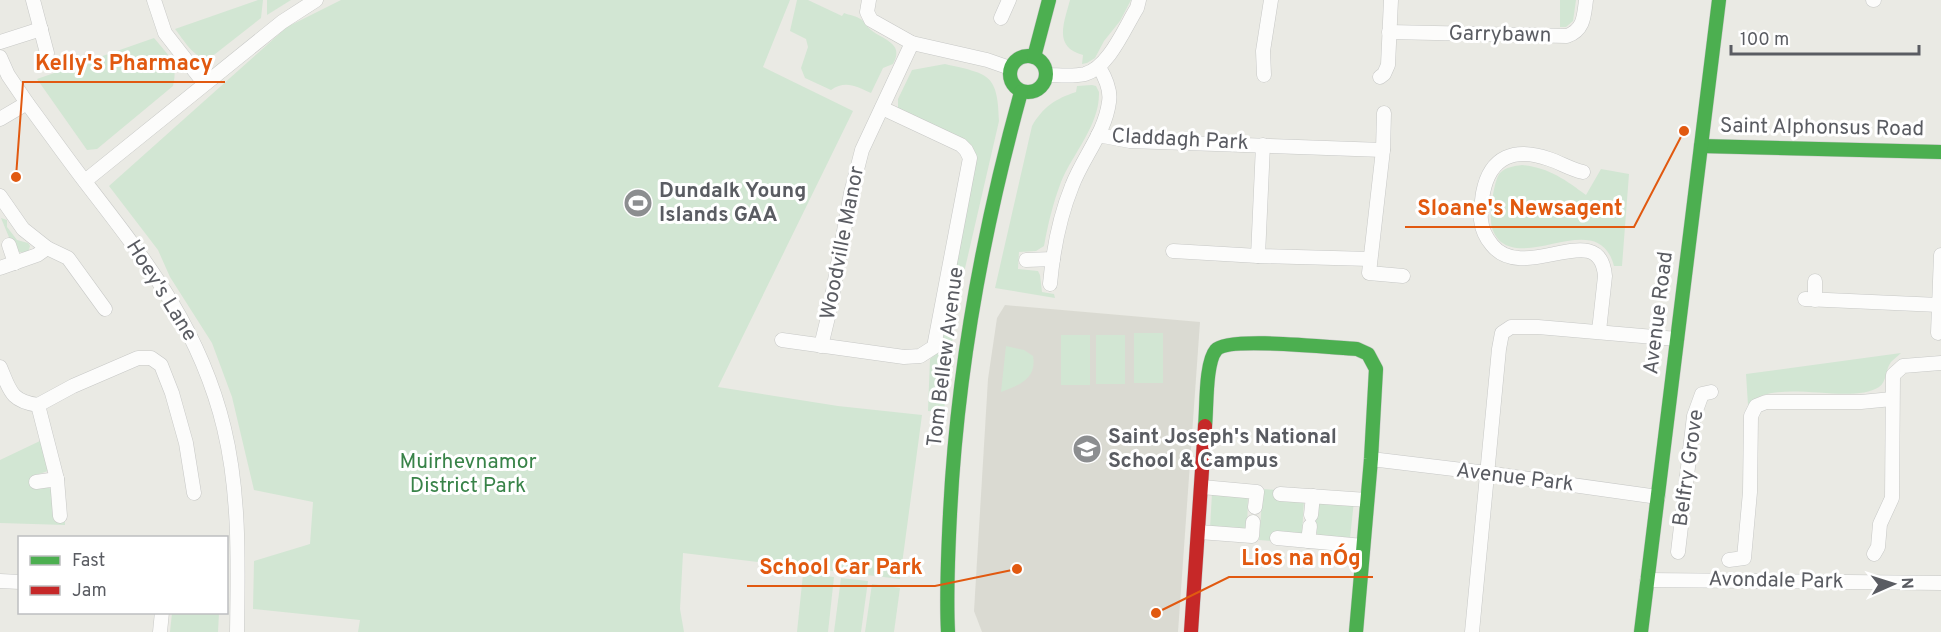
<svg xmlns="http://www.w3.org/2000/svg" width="1941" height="632" font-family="Overpass,sans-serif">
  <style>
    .education { fill: #dadad2 }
    .green { fill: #d2e6d3 }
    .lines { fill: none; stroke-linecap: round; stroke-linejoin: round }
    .street-casing { stroke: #c7c8c6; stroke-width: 15 }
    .fast-casing { stroke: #c7c7c6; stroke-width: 15 }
    .jam-casing { stroke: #c7c7c6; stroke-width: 15 }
    .street { stroke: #fcfcfb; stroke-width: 14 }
    .fast { stroke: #4caf50; stroke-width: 14 }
    .jam { stroke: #c62828; stroke-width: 14 }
    .labels { text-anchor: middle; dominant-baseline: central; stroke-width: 6; stroke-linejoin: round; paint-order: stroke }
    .street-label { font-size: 21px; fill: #5a5c62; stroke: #fff }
    .poi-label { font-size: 21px; font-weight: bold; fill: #5a5c62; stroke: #fff; text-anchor: start }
    .park-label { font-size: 21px; fill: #388348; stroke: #fff }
    .leader { fill: none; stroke: #e15910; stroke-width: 2 }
    .callout-dot { fill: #e15910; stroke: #fff; stroke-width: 2 }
    .callout-label { font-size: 22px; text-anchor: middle; font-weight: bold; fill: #e15910; stroke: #fff; stroke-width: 6; stroke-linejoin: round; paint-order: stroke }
  </style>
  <rect width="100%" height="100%" fill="#eaeae4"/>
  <path class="education" d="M1005,305L1200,322L1178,632H982L974,611L988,379L997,318Z"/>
  <g class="green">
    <path d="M258,0H263L261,18L210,58C195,61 184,40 175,29Z"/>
    <path d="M267,0H291L267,15Z"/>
    <path d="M341,0H790L763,67L853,111L718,387L838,406L922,415L900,579L683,553L680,609L684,632H358L360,620L253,609L254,561L310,544L313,502L254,490L232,397L212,343L170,277L158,250L109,186L287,27Z"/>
    <path d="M797,0H808L842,16L844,13C849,15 857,16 862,20C865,22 867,27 871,30C883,40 905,43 893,64L883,68L871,93C856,86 845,80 831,90L805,78L801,68L808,47L806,39L790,31Z"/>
    <path d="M1070,0H1131L1120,21L1104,41L1095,58L1087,63L1082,64L1083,55C1053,47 1064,23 1070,0Z"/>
    <path d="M1560,0H1576L1573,21L1566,27H1560Z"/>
    <path d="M154,38C168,55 179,63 173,86L97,149L87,150L37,79Z"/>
    <path d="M945,64C988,74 998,73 999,121L960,290L950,356L944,412L928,411L930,359L936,354L941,341L975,156L898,110V99L912,70Z"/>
    <path d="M1092,85L1096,86L1099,92C1100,125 1073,153 1061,182C1053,203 1048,224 1044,246L1036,251L1019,252L1018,269L1038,271L1040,275L1042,292L1054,294L1055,298L995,288L1032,126C1043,107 1055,99 1076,92L1077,86Z"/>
    <path d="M1522,165C1548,167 1566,180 1586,195L1601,169L1629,174L1622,266H1614C1599,209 1532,266 1501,242C1495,237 1491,228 1491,221C1490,212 1494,179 1500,173C1506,167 1514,166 1522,165Z"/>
    <path d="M1,218L7,220V227L17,240L28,243L30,246L28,253L19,252L11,242Z"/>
    <rect x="1134" y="333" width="29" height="50"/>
    <rect x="1061" y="335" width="29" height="50"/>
    <rect x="1096" y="335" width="29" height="49"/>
    <path d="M1006,346L1024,350L1033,356C1037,378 1020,385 1001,392Z"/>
    <path d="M1901,353C1898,356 1894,359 1891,362C1885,370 1887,382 1879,387C1850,406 1772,376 1748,405L1746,374Z"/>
    <path d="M42,440L48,471L30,477L32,487L43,486L52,489L54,497V521H65V525L0,523V460Z"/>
    <path d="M1263,489L1277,490L1304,500L1302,535L1272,541L1259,540Z"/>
    <path d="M1212,493L1248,496L1247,531L1210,529Z"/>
    <path d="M1354,501L1350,538L1319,536C1310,528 1315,514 1316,503Z"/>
    <path d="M803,574L834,577L828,632H797Z"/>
    <path d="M841,578L868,581L861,632H834Z"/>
    <path d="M872,584L900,588L894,632H865Z"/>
    <path d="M172,613H219L218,632H170Z"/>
  </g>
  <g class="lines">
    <g class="street-casing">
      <g id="street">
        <path d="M33,0L47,53"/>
        <path d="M154,0L165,33L204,83"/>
        <path d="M869,0L867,12L871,20L912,43L987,60L1010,68"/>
        <path d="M1873,0H1874"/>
        <path d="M1001,18L1009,0"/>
        <path d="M1389,32L1567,36C1584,30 1584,16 1586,0"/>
        <path d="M0,42L41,29"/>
        <path d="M0,57L8,75L27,103C47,130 66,157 86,183C147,262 200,329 224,428C240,494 238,564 237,632"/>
        <path d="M1046,75C1058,75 1073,77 1085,74C1109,67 1124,29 1137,8L1139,0"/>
        <path d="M1264,75L1263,51L1271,0"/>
        <path d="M1380,77L1384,74L1388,65L1391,0"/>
        <path d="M1384,113L1383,150L1369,273L1403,276"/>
        <path d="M0,119L27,103"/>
        <path d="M1098,135L1130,141L1383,150"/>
        <path d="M1263,145L1258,256L1370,259"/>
        <path d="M1583,172C1570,169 1561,163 1549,159C1515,147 1490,156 1483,193C1482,201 1480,212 1481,220C1482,230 1486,238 1492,245C1524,285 1600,216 1605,276L1599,331"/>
        <path d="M85,181L282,22L316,0"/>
        <path d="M0,196L23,229L47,248L68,258L105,309"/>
        <path d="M9,245L15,263"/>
        <path d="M1173,251L1258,256"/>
        <path d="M1026,260L1053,259"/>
        <path d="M0,268L37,255L47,248"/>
        <path d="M1050,284C1053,251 1059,218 1072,186C1083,157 1105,133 1109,102C1111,91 1105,77 1099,67"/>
        <path d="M1805,299L1939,305"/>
        <path d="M1815,300V281"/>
        <path d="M1938,333L1941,255"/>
        <path d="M782,340L904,357L920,356L934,347L970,158L966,150L961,145L882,108"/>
        <path d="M821,346L829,313L851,193L862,150L912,43"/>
        <path d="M0,367C10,390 10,401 38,405"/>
        <path d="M1371,459L1487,473L1658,497"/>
        <path d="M36,482L57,479"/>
        <path d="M1202,487L1257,492L1255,507"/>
        <path d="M1280,494L1367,500"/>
        <path d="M1311,515L1313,496"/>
        <path d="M60,516L57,479L38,405L73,386L138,358H151L161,365L172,393L186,443L194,493"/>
        <path d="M1199,532L1252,536L1253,522"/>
        <path d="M1277,538L1363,546"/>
        <path d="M1308,541L1310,526"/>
        <path d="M1678,552L1694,416L1702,394L1711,392"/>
        <path d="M1874,554L1878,547L1880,524L1892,498L1893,375L1903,366L1941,363"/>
        <path d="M1729,560L1744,558L1750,492L1751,416L1756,406L1766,402H1861L1892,399"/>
        <path d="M1647,580L1941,583"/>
        <path d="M0,581L20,582"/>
        <path d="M160,632L162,612"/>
        <path d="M1472,632L1499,349L1502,333L1511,327H1538L1677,339"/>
      </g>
    </g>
    <g class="fast-casing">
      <g id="fast">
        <circle cx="1028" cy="74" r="18"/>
        <path d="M1034,57L1049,0"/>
        <path d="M1701,146L1941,152"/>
        <path d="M1205,426C1207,408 1205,363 1216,350C1228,336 1334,348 1357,349L1368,354L1376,369L1371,459L1356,632"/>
        <path d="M948,632C946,593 948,553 950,514C957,370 983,230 1021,92"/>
        <path d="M1641,632L1719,0"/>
      </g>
    </g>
    <g class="jam-casing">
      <path id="jam" d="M1191,632L1205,426"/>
    </g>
    <use href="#street" class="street"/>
    <use href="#fast" class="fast"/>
    <use href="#jam" class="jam"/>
  </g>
  <defs>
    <g id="stadium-disc" transform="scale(1.5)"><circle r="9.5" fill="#8c8e90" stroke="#fff"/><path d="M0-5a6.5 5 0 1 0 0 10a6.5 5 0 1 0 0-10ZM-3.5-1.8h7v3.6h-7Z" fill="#fff"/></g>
    <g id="school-disc" transform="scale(1.5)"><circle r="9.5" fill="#8c8e90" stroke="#fff"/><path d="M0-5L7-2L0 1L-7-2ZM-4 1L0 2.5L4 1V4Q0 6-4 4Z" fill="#fff"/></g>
  </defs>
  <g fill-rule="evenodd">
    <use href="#stadium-disc" x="638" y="203"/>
    <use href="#school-disc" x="1087" y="449"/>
  </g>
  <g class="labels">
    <g class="street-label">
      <text transform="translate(1500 35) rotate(1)">Garrybawn</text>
      <text transform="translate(1822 128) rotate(1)">Saint Alphonsus Road</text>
      <text transform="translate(1180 140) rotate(3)">Claddagh Park</text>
      <text transform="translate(843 243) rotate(-79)">Woodville Manor</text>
      <text transform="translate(161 291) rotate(58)">Hoey's Lane</text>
      <text transform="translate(1659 313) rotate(-83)">Avenue Road</text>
      <text transform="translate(946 357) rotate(-83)">Tom Bellew Avenue</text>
      <text transform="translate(1689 468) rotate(-82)">Belfry Grove</text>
      <text transform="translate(1515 478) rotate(7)">Avenue Park</text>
      <text transform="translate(1776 581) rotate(1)">Avondale Park</text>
    </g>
    <g class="poi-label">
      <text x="659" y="191">Dundalk Young<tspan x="659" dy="24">Islands GAA</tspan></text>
      <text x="1108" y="437">Saint Joseph's National<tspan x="1108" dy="24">School &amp; Campus</tspan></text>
    </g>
    <g class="park-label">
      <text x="468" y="462">Muirhevnamor<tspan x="468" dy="24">District Park</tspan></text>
    </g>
  </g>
  <path class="leader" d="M16 177L23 82H225M1684 131L1634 227H1405M1156 613L1229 577H1373M1017 569L935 586H747"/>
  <g class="callout-dot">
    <circle cx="16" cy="177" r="6"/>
    <circle cx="1684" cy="131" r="6"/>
    <circle cx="1156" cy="613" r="6"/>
    <circle cx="1017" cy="569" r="6"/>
  </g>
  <g class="callout-label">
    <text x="124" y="70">Kelly's Pharmacy</text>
    <text x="1520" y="215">Sloane's Newsagent</text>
    <text x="1301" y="565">Lios na nÓg</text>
    <text x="841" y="574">School Car Park</text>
  </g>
  <rect x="18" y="536" width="210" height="78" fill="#ffffff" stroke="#bdbec0" stroke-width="1.5"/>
  <rect x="30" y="556" width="30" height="9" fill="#4caf50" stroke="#bdbec0" stroke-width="1.5"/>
  <text x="72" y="566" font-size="18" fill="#5a5c62">Fast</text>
  <rect x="30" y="586" width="30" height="9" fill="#c62828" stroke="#bdbec0" stroke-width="1.5"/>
  <text x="72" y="596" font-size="18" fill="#5a5c62">Jam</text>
  <g transform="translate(1893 584) rotate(87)" stroke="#ffffff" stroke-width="4.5" paint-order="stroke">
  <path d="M0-4.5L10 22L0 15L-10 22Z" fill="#5a5c62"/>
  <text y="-9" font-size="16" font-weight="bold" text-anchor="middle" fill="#5a5c62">N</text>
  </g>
  <path d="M1731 45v9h188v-9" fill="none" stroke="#5a5c62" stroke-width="3"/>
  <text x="1740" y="45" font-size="18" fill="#5a5c62" stroke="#ffffff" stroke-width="4.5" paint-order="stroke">100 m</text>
</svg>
